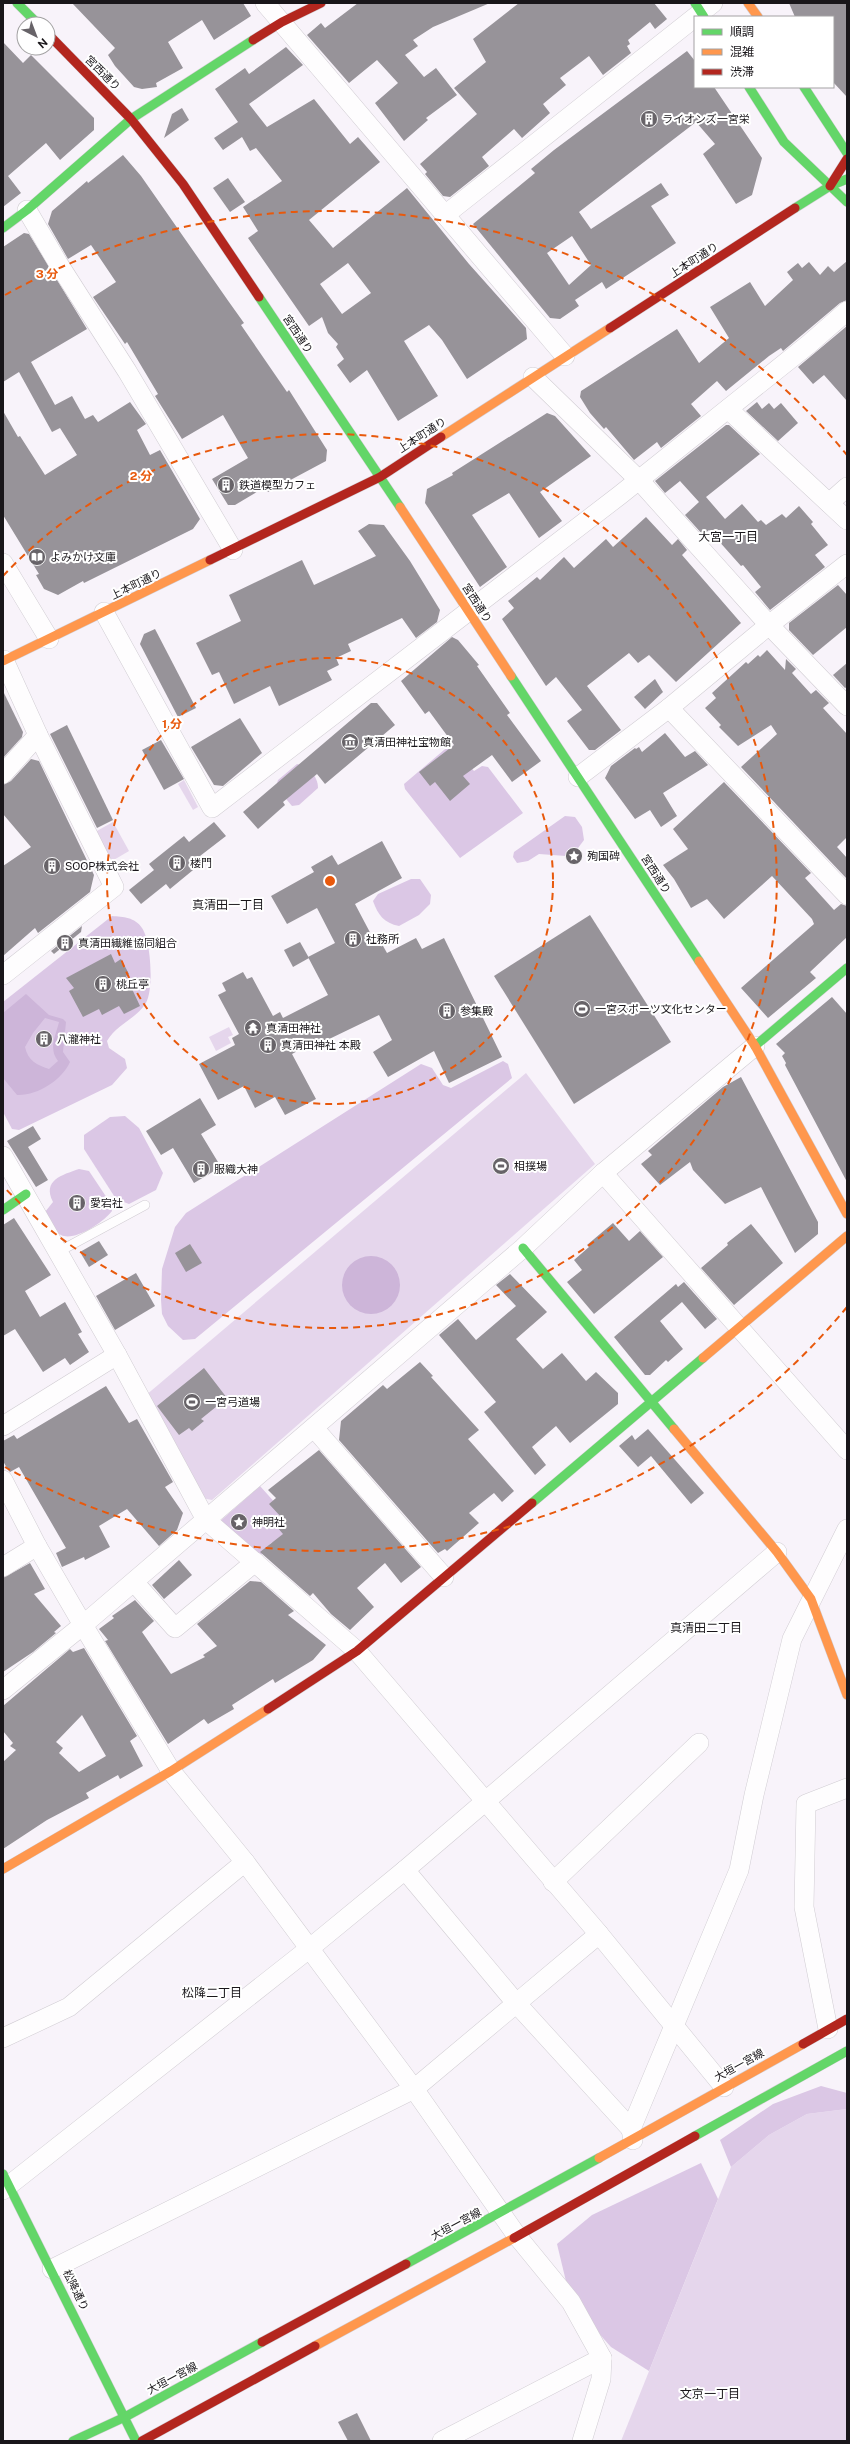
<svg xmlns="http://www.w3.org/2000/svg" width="850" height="2444" font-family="'Public Sans','Noto Sans JP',sans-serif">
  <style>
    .green { fill: #e5d6ec }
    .forest { fill: #dbc7e5 }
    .water { fill: #cdb5d9; fill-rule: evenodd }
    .building { fill: #979399; fill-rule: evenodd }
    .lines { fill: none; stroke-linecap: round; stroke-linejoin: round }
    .lane-casing { stroke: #d1cdd3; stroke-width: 10 }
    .street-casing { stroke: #d1cdd3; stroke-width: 20 }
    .fast-casing { stroke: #d1cdd3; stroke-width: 10 }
    .slow-casing { stroke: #d1cdd3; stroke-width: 10 }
    .jam-casing { stroke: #d1cdd3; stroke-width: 10 }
    .lane { stroke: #fefdfe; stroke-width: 9 }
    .street { stroke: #fefdfe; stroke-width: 19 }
    .fast { stroke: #63d668; stroke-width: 9 }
    .slow { stroke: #ff974d; stroke-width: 9 }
    .jam { stroke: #b3261e; stroke-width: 9 }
    .ring { fill: none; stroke: #e8590c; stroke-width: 2; stroke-dasharray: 7 5 }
    .labels { text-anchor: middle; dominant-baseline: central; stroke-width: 4; stroke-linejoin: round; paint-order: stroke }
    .street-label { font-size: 11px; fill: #19161a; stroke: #fff }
    .poi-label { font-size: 11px; fill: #19161a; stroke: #fff; text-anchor: start }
    .neighbourhood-label { font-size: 12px; fill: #19161a; stroke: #fff }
    .centre { fill: #e8590c; stroke: #fff; stroke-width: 2 }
    .ring-label { font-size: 12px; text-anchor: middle; font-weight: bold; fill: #e8590c; stroke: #fff; stroke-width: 4; stroke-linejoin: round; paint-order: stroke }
  </style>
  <rect width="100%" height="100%" fill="#f8f3fa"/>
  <g class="green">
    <path d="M184,780L198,807L193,810L178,784Z"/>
    <path d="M113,822L129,851L112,861L95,832Z"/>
    <path d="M229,1027L233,1035L228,1037L231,1043L216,1051L209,1037Z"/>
    <path d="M526,1073L595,1164L212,1500L202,1498L145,1396Z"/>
    <path d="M847,2109V2441H621L731,2167L769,2135L807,2114Z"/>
  </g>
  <g class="forest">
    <path d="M451,744L474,771L482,766L488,767L523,813L460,858L405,789L404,784Z"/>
    <path d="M297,764C308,766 318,776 318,788L299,805L292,806L276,787L278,780Z"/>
    <path d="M565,816L575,817L582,827L584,840L578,848L566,856L539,854L528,861L517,863L513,857L514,852Z"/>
    <path d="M411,879H420L431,895L430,904L419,915L399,926C384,923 378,915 373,901L378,894Z"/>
    <path d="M112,916C123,917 135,917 142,928C151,941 154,989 146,1003C136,1019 117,1024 107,1041L109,1048L125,1059L127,1068L112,1085L19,1130L12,1129L3,1112V1002Z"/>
    <path d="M503,1061L508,1064L512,1078L195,1339L183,1340L168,1326L162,1314L161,1300L162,1269L175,1227L186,1213L421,1064L432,1068L443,1085L451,1088Z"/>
    <path d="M125,1116L139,1128L163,1173L156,1190L129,1204L116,1199L84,1149V1135L110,1117Z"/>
    <path d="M79,1169L89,1171L111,1204L112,1211C104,1222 74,1242 61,1235C53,1231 49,1219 45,1212L53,1202C42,1180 62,1175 79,1169Z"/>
    <path d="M260,1486L302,1533L271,1543L255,1562L218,1523Z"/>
    <path d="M821,2086L847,2093V2109L807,2114L769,2135L731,2167L720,2140L773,2104Z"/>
    <path d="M701,2163L718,2199L649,2371L611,2347L571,2302L557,2244L592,2215Z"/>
  </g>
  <g class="water">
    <path d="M26,994L49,1015L63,1019L66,1022L63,1052L70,1062C62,1080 37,1096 17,1095L3,1078V1013ZM45,1018L59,1022C56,1035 48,1049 58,1061L49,1069C37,1065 28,1061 25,1047L33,1033Z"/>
    <circle cx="371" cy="1285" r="29"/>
  </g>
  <g class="building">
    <path d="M72,3H243L251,16L214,40L202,20L168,42L183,68L156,83L157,87L142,89L134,87L115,66L108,55L115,48Z"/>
    <path d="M358,3H490L433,27L413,40L418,46L405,55L424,77L436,68L457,95L426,118L428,120L404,141L375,103L398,83L377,60L349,83L307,35L321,23L325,28Z"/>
    <path d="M519,3H654L667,19L655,29L650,22L628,40L630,44L627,46L631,53L603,75L589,56L560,78L566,85L543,104L550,113L522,138L514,129L482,157L489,166L450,197L443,196L425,174L427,172L420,164L477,114L454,88L486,62L473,39Z"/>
    <path d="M789,3H847V97L833,82V17H795Z"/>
    <path d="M3,42L23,63L31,55L94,118V130L60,160L46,143L8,176L21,193L3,207Z"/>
    <path d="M286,47L303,65L249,104L267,127L314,99L350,144L358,137L380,162L309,220L333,248L407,188L469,264L526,328L527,339L467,379L442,340L429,325L404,341L438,396L398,421L367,370L350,383L337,365L344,359L336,347L338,344L328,333L322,317L309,326L248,238L258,231L243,207L282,181L256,148L250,151L242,137L223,150L214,138L238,122L215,89L245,68L249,74ZM348,263L371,293L342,314L320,284Z"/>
    <path d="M687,51L695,61V87H714L762,158L752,195L736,204L703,154L715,144L696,122L579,212L591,229L661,183L669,195L651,206L676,243L606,289L602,282L575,300L579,306L560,319L550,318L473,224L535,173L531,169L554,150ZM572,236L591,265L569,285L547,253Z"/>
    <path d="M182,108L189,120L164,138L172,114Z"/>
    <path d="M123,155L141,176L229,302L244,323L241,325L287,392L289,390L327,450L326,461L268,492L265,487L235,505H228L212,479L248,458L223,415L182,439L155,396L158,394L127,342L125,344L93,297L116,282L91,245L68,259L48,224L52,211L87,181L88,183Z"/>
    <path d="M228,178L245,202L230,212L213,188Z"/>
    <path d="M24,233L29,234L87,329L31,362L55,405L72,396L85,419L93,415L98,422L130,402L146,424L137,430L150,455L160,450L200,519L193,529L84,583L83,581L58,595L44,589L36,575L39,574L3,515V411L18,437L20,436L45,475L77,455L60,428L52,432L19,372L3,382V247Z"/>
    <path d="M847,261V300L840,303L783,351L781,348L769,356L726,391L717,381L691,404L701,416L661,448L657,442L634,460L606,427L604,429L590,413L580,397L581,391L677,329L699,363L729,338L710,307L750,282L765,306L793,280L787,272L798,263L802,268L809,262L820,275L828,266L834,272Z"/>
    <path d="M847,326V401L824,375L813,384L798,367Z"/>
    <path d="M757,402L762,409L769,403L774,409L781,403L798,423L778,441L746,411Z"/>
    <path d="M547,413L555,416L591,456L540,492L562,521L539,538L509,493L472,515L507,567L480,587L425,503L427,489L453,475L452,473Z"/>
    <path d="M726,425H729L760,454L706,497L725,519L742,504L758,522L761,520L766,525L782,514L786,518L799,506L813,522L811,524L828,545L815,555L825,567L770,610L755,592L761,587L743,565L741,566L709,530L703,535L685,515L699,502L680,481L665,493L655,481Z"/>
    <path d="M646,517L672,545L678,539L687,550L682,555L741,623L676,682L649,655L638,663L629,653L587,686L621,730L595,750H589L567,721L582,710L556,677L546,686L502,619L514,608L508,601L537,577L540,580L564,557L574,568L606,539L613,547Z"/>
    <path d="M369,524L384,525L410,561L440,610L437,622L416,638L402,618L348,644L351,651L336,658L339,665L327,671L332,680L279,706L270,686L234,704L219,672L212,675L196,643L241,621L229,595L302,560L314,585L376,556L358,531Z"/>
    <path d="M838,585L847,595V627L813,655L789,630V623Z"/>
    <path d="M155,629L196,708L178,717L140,644L144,634Z"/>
    <path d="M452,637L458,640L479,665L477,666L510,713L507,715L541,761L512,782L492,755L463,776L470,784L450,801L435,782L430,786L419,772L454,745L429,711L425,714L401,681Z"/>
    <path d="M767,650L785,670L786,659L796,669L792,673L811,694L816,690L829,703L823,708L847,734V837L837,847L847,858V879L741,767L777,734L771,725L738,746L719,727L721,725L705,708L716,698L712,693L746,662L748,664L758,655L760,657Z"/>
    <path d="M847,663V687L845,688L833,675Z"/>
    <path d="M655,679L663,692L645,709L634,697Z"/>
    <path d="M3,691L23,732L22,737L3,758Z"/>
    <path d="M371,703H377L395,725L325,784L317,774L283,802L285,805L258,829L243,812Z"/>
    <path d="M240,718L262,753L223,786L214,785L191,747Z"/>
    <path d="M67,725L113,820L97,828L50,734Z"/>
    <path d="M665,733L685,757L695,751L708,765L663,793L677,816L661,827L650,810L635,819L605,778L611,766L635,748L636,749L639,747L642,752Z"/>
    <path d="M161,740L184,779L164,790L142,750Z"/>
    <path d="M31,759L39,761L94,875L90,892L38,933L35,928L3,956V866L31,847L3,814V785L11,781Z"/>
    <path d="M724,782L811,873L805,878L834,910L841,904L847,906V937L810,972L816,978L768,1018L741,988L814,924L812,919L772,876L724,919L707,899L691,908L674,879L663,865L688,849L673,829Z"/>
    <path d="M214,822L226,836L200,856L204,861L170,889L166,884L141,904L129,890L154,870L149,864L184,836L189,842Z"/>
    <path d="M382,841L402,878L355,904L374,940L378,937L387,953L416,938L422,949L444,938L502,1057L449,1083L434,1051L388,1077L373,1052L392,1040L379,1015L323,1042L321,1038L292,1054L316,1099L285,1115L275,1097L255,1108L244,1086L218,1100L199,1064L235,1045L232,1038L239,1034L218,995L226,991L222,983L243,972L247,979L252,977L273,1016L280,1012L283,1018L328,995L308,957L335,943L317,908L287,924L271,896L314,872L311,867L332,855L338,865Z"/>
    <path d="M590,915L671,1042L574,1104L494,976Z"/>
    <path d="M82,926L81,932L54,954L51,951Z"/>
    <path d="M300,942L309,958L293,967L284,950Z"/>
    <path d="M111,954L115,963L121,959L129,974L126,976L140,1006L124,1014L119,1006L102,1015L99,1009L83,1017L69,991L74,988L66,978Z"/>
    <path d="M832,997L847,1014V1182L785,1065L786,1063L782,1056L785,1053L776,1044Z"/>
    <path d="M741,1077L818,1222V1234L795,1253L761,1187L725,1204L693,1170L690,1162L660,1185L641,1164L652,1155L648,1151L723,1087Z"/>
    <path d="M200,1098L216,1125L201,1134L221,1167L194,1183L173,1148L161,1155L146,1131Z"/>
    <path d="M33,1126L41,1139L28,1147L48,1180L36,1187L7,1141Z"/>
    <path d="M14,1218L51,1275L25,1291L40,1317L65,1302L82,1332L78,1334L89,1352L70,1365L65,1358L43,1372L15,1329L3,1336V1225Z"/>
    <path d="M613,1223L629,1241L640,1231L663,1257L594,1314L567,1282L582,1270L574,1260L589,1247L587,1245Z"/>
    <path d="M751,1224L783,1263L734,1305L701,1268L728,1245L727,1243Z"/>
    <path d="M99,1241L108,1255L89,1267L80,1252Z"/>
    <path d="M190,1244L202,1263L186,1272L175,1253Z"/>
    <path d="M136,1273L155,1306L115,1330L96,1296Z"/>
    <path d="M510,1274L547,1312L516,1339L543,1369L562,1353L586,1381L596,1372L618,1393V1404L570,1443L556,1426L532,1447L546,1465L535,1475L484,1412L496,1402L439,1335L458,1319L476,1340L516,1306L496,1285Z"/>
    <path d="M684,1282L717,1319L705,1329L682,1302L660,1321L683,1349L668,1362L666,1360L650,1375H645L614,1337L676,1284L678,1287Z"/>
    <path d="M420,1362L433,1376L431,1377L479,1430L468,1439L514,1491L502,1502L494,1493L469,1513L479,1523L447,1551L445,1549L438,1553L339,1440L341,1421L383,1385L387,1389Z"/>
    <path d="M204,1368L227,1398L201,1419L204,1421L192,1431L189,1428L179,1435L157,1406Z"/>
    <path d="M106,1386L129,1423L137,1419L173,1482L165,1487L183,1513L177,1530L159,1546L127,1509L99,1526L110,1547L85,1560L84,1557L62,1567L56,1553L66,1548L19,1467L10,1472L8,1470L3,1461V1441L14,1435L17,1439Z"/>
    <path d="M648,1429L704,1493L691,1504L651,1456L638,1467L619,1446L632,1435L635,1440Z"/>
    <path d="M319,1450L421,1567L401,1583L385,1563L357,1588L374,1607L350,1630L331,1614L313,1593L310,1596L260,1552L283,1534L277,1527L282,1523L279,1520L282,1518L269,1504L276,1498L268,1490Z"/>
    <path d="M179,1560L192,1575L164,1599L152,1585Z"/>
    <path d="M30,1563L45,1589L34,1594L61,1626L54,1632L56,1633L33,1652L3,1672V1578Z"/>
    <path d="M250,1581L261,1582L294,1611L288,1615L326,1645L313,1660L275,1683L273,1679L232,1705L234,1709L208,1724L204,1719L168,1744L105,1641L108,1640L99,1629L114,1618L112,1616L135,1600L154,1621L142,1632L171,1674L205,1657L203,1655L217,1646L197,1624Z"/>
    <path d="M84,1648L137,1736L130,1741L143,1766L120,1779L118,1775L86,1793L89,1798L47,1820L3,1849V1762L16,1750L10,1746L13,1743L3,1731V1706L70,1649L73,1652ZM82,1715L106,1756L79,1772L59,1753L63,1748L56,1742Z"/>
    <path d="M357,2413L371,2441H348L338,2422Z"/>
  </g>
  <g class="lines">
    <g class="lane-casing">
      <path id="lane" d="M58,1252L145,1205"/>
    </g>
    <g class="street-casing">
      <g id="street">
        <path d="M265,3L565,356"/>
        <path d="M27,210L58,263L127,371L233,550"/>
        <path d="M445,215L713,3"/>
        <path d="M533,377L639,480L769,625L847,706"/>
        <path d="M728,409L847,520"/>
        <path d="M829,503L847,487"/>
        <path d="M3,563L49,639"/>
        <path d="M104,612L212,808L620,495L809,344L847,311"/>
        <path d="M669,708L847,895"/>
        <path d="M3,774L38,735"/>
        <path d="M578,777L669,708L769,625L847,564"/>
        <path d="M3,975L114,887L38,735L4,660"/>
        <path d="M3,1156L117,1355L206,1520L357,1651L599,1934L724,2087"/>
        <path d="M603,1173L847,1450"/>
        <path d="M3,1426L117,1355"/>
        <path d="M314,1428L444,1577"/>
        <path d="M3,1480L37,1546L83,1625L523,1248L603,1173L755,1046"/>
        <path d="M3,1567L37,1546"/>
        <path d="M134,1582L175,1628L255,1562"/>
        <path d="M3,1690L83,1625L171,1771L245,1862L414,2089L52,2269"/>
        <path d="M405,1870L516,2003L631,2129"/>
        <path d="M553,1882L699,1743"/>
        <path d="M828,2029L804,1907L806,1804L847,1788"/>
        <path d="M3,2038L69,2007L245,1862"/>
        <path d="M633,2140L631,2129L739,1870L754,1795L792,1639L847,1529"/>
        <path d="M3,2190L310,1948L405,1870L777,1552"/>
        <path d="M442,2441L602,2358"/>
        <path d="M582,2441L601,2379L602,2358L571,2302L517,2236L414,2089L599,1934"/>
      </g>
    </g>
    <g class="fast-casing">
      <g id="fast">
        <path d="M17,3L38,24"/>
        <path d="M695,3L704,17"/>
        <path d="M749,87L784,142L847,202"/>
        <path d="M804,87L847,153"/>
        <path d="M795,208L830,186L847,179"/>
        <path d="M3,228L27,210L131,119L253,40"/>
        <path d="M259,297L400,507"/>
        <path d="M511,676L699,961"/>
        <path d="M755,1046L847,968"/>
        <path d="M3,1210L26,1194"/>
        <path d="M523,1248L674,1429"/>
        <path d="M532,1503L703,1358"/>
        <path d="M695,2136L847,2051"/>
        <path d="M3,2174L136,2441"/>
        <path d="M406,2264L599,2158"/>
        <path d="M73,2441L125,2417L262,2342"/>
      </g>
    </g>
    <g class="slow-casing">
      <g id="slow">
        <path d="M748,3L758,17"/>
        <path d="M441,437L610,328"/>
        <path d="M400,507L511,676"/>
        <path d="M3,661L210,560"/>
        <path d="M699,961L755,1046L847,1214"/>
        <path d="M703,1358L847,1236"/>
        <path d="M674,1429L777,1552L811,1599L847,1695"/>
        <path d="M3,1869L171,1771L268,1709"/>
        <path d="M599,2158L803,2044"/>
        <path d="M315,2346L514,2238"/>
      </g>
    </g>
    <g class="jam-casing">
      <g id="jam">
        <path d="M48,34L131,119L183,184L259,297"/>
        <path d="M253,40L282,22L321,3"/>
        <path d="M830,186L847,159"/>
        <path d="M610,328L795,208"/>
        <path d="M210,560L380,477L441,437"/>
        <path d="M268,1709L357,1651L532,1503"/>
        <path d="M803,2044L847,2019"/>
        <path d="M514,2238L695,2136"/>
        <path d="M262,2342L406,2264"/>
        <path d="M142,2441L315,2346"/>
      </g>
    </g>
    <use href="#lane" class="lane"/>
    <use href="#street" class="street"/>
    <use href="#fast" class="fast"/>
    <use href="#slow" class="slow"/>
    <use href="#jam" class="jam"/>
  </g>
  <g class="ring">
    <circle cx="330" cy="881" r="223"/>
    <path d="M3 576A447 447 0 1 1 3 1186"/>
    <path d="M847 1307A670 670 0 0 1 5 1467M5 295A670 670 0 0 1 847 455"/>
  </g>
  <defs>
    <g id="building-disc" transform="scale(0.9)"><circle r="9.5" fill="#676368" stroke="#fff"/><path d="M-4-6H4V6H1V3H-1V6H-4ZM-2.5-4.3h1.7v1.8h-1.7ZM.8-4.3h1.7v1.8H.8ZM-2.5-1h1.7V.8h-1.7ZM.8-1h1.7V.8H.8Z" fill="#fff"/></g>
    <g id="library-disc" transform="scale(0.9)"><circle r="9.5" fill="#676368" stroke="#fff"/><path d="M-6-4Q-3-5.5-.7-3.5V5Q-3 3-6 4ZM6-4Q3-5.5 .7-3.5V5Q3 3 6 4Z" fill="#fff"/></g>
    <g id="museum-disc" transform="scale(0.9)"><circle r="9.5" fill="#676368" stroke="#fff"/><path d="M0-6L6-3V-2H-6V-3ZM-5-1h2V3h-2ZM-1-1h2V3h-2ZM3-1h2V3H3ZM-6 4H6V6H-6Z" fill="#fff"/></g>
    <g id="sight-disc" transform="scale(0.9)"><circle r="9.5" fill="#676368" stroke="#fff"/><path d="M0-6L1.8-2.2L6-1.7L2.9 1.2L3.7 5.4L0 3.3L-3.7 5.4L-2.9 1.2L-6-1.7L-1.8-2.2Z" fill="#fff"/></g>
    <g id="stadium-disc" transform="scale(0.9)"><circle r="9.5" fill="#676368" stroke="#fff"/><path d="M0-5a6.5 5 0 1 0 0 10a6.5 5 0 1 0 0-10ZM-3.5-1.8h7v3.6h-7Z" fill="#fff"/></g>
    <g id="temple-disc" transform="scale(0.9)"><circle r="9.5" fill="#676368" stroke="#fff"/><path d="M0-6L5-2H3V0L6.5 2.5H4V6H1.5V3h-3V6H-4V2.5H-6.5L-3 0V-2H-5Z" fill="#fff"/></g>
  </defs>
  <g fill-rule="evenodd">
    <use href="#building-disc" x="649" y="119"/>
    <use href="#building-disc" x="226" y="485"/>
    <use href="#library-disc" x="37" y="557"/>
    <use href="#museum-disc" x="350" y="742"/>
    <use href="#sight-disc" x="574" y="856"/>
    <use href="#building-disc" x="177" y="863"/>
    <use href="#building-disc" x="52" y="866"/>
    <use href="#building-disc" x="353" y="939"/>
    <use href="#building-disc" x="65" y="943"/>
    <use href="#building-disc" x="103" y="984"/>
    <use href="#stadium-disc" x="582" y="1009"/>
    <use href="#building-disc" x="447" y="1011"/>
    <use href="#temple-disc" x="253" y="1028"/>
    <use href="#building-disc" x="44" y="1039"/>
    <use href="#building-disc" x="268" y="1045"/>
    <use href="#stadium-disc" x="501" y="1166"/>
    <use href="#building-disc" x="201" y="1169"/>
    <use href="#building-disc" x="77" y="1203"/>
    <use href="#stadium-disc" x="192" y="1402"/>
    <use href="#sight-disc" x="239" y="1522"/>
  </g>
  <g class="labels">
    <g class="street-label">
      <text transform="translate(103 73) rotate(45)">宮西通り</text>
      <text transform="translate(694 260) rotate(-33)">上本町通り</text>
      <text transform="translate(298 334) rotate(56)">宮西通り</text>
      <text transform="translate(422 435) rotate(-33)">上本町通り</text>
      <text transform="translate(136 584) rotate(-26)">上本町通り</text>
      <text transform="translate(477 603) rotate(57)">宮西通り</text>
      <text transform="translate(656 874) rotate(57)">宮西通り</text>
      <text transform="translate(739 2065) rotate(-29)">大垣一宮線</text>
      <text transform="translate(456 2224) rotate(-28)">大垣一宮線</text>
      <text transform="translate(76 2290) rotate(64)">松降通り</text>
      <text transform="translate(172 2378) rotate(-28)">大垣一宮線</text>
    </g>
    <g class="poi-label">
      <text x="662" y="119">ライオンズ一宮栄</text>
      <text x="239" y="485">鉄道模型カフェ</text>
      <text x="50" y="557">よみかけ文庫</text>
      <text x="363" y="742">真清田神社宝物館</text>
      <text x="587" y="856">殉国碑</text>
      <text x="190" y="863">楼門</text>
      <text x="65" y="866">SOOP株式会社</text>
      <text x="366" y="939">社務所</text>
      <text x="78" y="943">真清田繊維協同組合</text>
      <text x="116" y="984">桃丘亭</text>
      <text x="595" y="1009">一宮スポーツ文化センター</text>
      <text x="460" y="1011">参集殿</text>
      <text x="266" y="1028">真清田神社</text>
      <text x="57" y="1039">八瀧神社</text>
      <text x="281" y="1045">真清田神社 本殿</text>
      <text x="514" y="1166">相撲場</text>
      <text x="214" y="1169">服織大神</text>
      <text x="90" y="1203">愛宕社</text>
      <text x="205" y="1402">一宮弓道場</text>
      <text x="252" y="1522">神明社</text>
    </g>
    <g class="neighbourhood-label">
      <text x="728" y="537">大宮一丁目</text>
      <text x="228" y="905">真清田一丁目</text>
      <text x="706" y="1628">真清田二丁目</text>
      <text x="212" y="1993">松降二丁目</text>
      <text x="710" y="2394">文京一丁目</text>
    </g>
  </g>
  <circle cx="330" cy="881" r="6" class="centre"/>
  <g class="ring-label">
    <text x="47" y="278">3 分</text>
    <text x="141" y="480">2 分</text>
    <text x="172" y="728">1 分</text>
  </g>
  <rect width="850" height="2444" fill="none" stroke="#19161a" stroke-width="8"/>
  <rect x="694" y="16" width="140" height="72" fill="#ffffff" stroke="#a3a2a3"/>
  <rect x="702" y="29" width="20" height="6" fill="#63d668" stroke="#a3a2a3"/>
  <text x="730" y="36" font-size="12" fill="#19161a">順調</text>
  <rect x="702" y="49" width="20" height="6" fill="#ff974d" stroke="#a3a2a3"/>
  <text x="730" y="56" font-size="12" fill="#19161a">混雑</text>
  <rect x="702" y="69" width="20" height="6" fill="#b3261e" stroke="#a3a2a3"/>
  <text x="730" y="76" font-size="12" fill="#19161a">渋滞</text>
  <g transform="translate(36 36) rotate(138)"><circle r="19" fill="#ffffff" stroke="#a3a2a3"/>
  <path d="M0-3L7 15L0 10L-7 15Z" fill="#676368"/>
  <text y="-6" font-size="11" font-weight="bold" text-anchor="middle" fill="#19161a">N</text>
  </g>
</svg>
